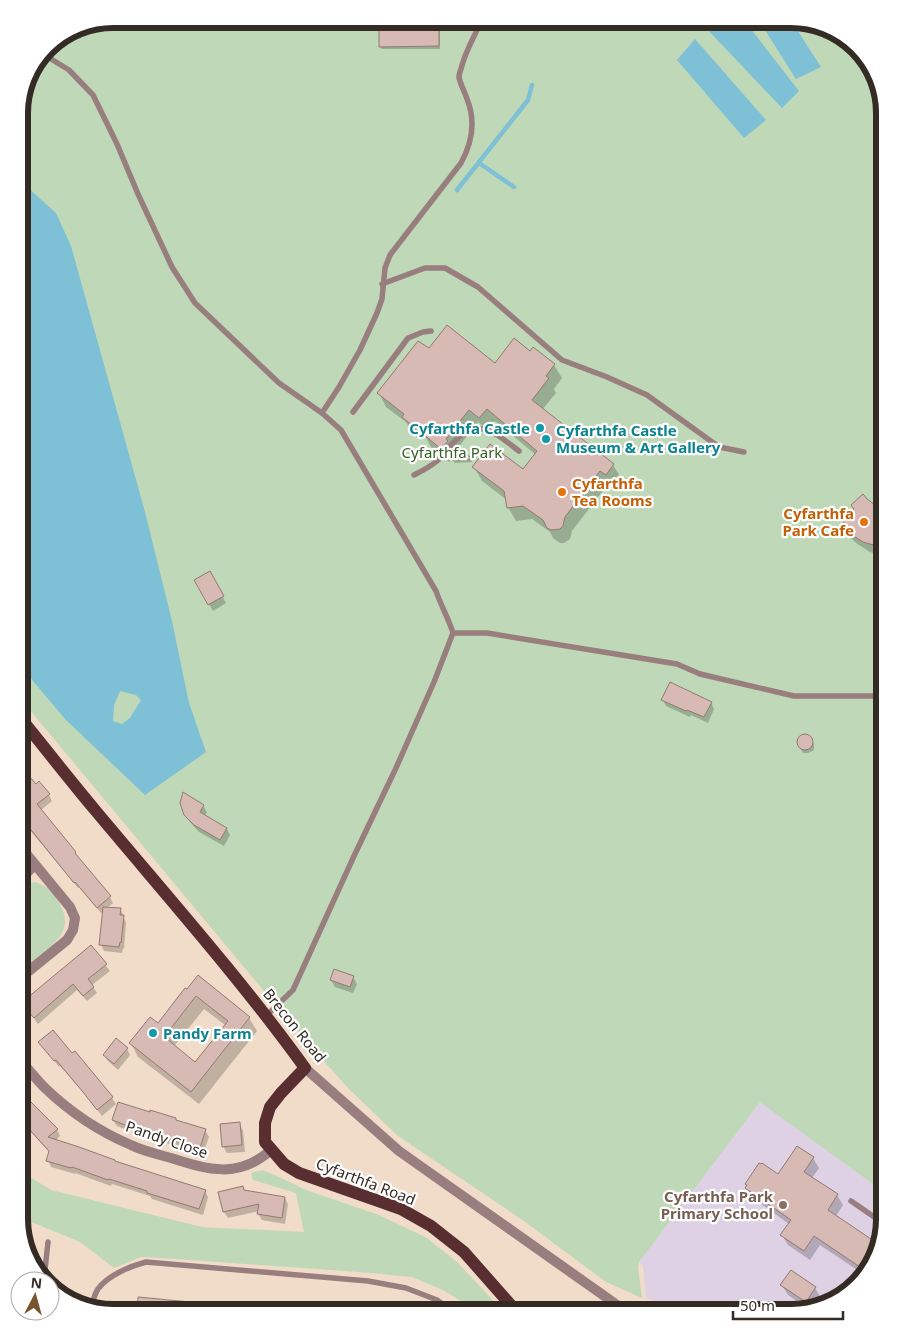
<svg xmlns="http://www.w3.org/2000/svg" width="903" height="1331" font-family="'Noto Sans',sans-serif">
  <style>
    .education { fill: #ded1e4 }
    .green { fill: #bfd8b7 }
    .water { fill: #7ec0d5; fill-rule: evenodd }
    .shadow { fill: #0003; fill-rule: evenodd }
    .lines { fill: none; stroke-linecap: round; stroke-linejoin: round }
    .stream { stroke: #7ec0d5; stroke-width: 4.5 }
    .building { fill: #d7bab4; stroke: #937973; fill-rule: evenodd }
    .lane { stroke: #987e7e; stroke-width: 5.5 }
    .street { stroke: #987e7e; stroke-width: 10 }
    .primary { stroke: #592e31; stroke-width: 12 }
    .culture-dot { fill: #0f9aa8; stroke: #fff; stroke-width: 2 }
    .food-dot { fill: #e8710a; stroke: #fff; stroke-width: 2 }
    .education-dot { fill: #8d6e63; stroke: #fff; stroke-width: 2 }
    .labels { text-anchor: middle; dominant-baseline: central; stroke-width: 4.5; stroke-linejoin: round; paint-order: stroke }
    .culture-label { font-size: 15px; font-weight: bold; fill: #0d838f; stroke: #fff; text-anchor: start }
    .park-label { font-size: 15px; fill: #356124; stroke: #fff }
    .food-label { font-size: 15px; font-weight: bold; fill: #c56008; stroke: #fff; text-anchor: start }
    .street-label { font-size: 15px; fill: #332b24; stroke: #fff }
    .education-label { font-size: 15px; font-weight: bold; fill: #785e54; stroke: #fff; text-anchor: end }
    .rim { fill: none; stroke: #332b24; stroke-width: 6 }
  </style>
  <rect width="100%" height="100%" fill="#f1dcc9"/>
  <path class="education" d="M760,1101L884,1192V1219L872,1266L837,1300L791,1312H662L664,1308L653,1300L646,1298L643,1266L639,1262Z"/>
  <g class="green">
    <path d="M112,19H797L842,34L872,66L884,112V1192L760,1102L639,1262L638,1268L642,1298L606,1282L524,1221L398,1136L348,1088L304,1039L19,697V106L46,46L77,26Z"/>
    <path d="M35,882C46,886 50,889 57,899C74,926 62,937 41,955C34,960 27,968 19,971V889L24,884Z"/>
    <path d="M19,1144L23,1145L19,1170L51,1190L202,1227L304,1232L296,1193L253,1180L251,1173L263,1170L279,1177L306,1190L379,1215L427,1238L457,1262L504,1312H472L464,1303L445,1291L412,1277L359,1272L161,1258L141,1257L114,1268L80,1242L24,1219H19Z"/>
  </g>
  <g class="water">
    <path d="M712,19H743L799,91L782,108L705,27Z"/>
    <path d="M758,19H790L821,67L796,79Z"/>
    <path d="M695,39L766,120L744,138L677,60Z"/>
    <path d="M19,180L56,213L71,246L145,512L172,621L189,703L206,752L145,795L66,720L33,681L19,660ZM120,691L136,695L141,700L130,718L122,724L113,721L114,705Z"/>
  </g>
  <g class="shadow">
    <path d="M380,19H440V49H382L380,47Z"/>
    <path d="M429,350L495,365L530,353L554,365L562,378L554,389L556,393L542,410L613,465L621,478L614,488L608,484L572,531L570,539L564,543H560L553,538L550,532L532,519L516,521L508,507L507,500L482,481L474,467L523,471L536,455L495,421L488,430L478,422L457,449L473,462L455,463L452,459L449,462L431,447L425,436L422,439L411,431L406,422L386,407L379,393Z"/>
    <path d="M877,508L884,510V556L870,552L856,543L849,536L843,526Z"/>
    <path d="M209,572L226,603L213,611L195,580Z"/>
    <path d="M663,700L711,702L714,709L708,723L691,715L690,717L666,706Z"/>
    <path d="M804,735L809,736L814,744V750L808,753H803L798,745V739Z"/>
    <path d="M19,766L36,786L49,795L52,801L41,810L78,859L110,897L113,903L107,908L120,909L124,916V918L126,923L124,949L123,948L122,953L104,951L101,945L104,911L101,913L79,887L78,888L19,817Z"/>
    <path d="M183,794L203,806L207,812L205,816L227,829L230,835L224,846L199,832L189,821L185,814Z"/>
    <path d="M91,947L110,971L92,985L97,993L87,1001L77,990L38,1024L23,1003Z"/>
    <path d="M353,977L357,984L353,993L335,987L331,980Z"/>
    <path d="M186,990L249,1018L257,1031L199,1104L138,1057L131,1043L158,1025ZM204,1009L225,1025L196,1063L178,1050L175,1045Z"/>
    <path d="M44,1048L72,1055L112,1098L116,1104L102,1116L89,1099L60,1066L59,1067Z"/>
    <path d="M127,1049L130,1055L118,1070L108,1061L104,1055Z"/>
    <path d="M19,1091L57,1129L60,1136L55,1141L205,1191L208,1197L203,1215L152,1199L150,1196L112,1184L111,1186L75,1173V1174L51,1167L48,1160L50,1153L19,1119Z"/>
    <path d="M113,1120L177,1122L205,1130L209,1137L203,1154L149,1138L117,1126Z"/>
    <path d="M239,1124L243,1130L245,1152L227,1153L223,1146Z"/>
    <path d="M797,1148L813,1158L819,1168L812,1178L837,1195L843,1205L836,1216L877,1245L872,1266L863,1274L820,1245L810,1260L788,1245L782,1235L789,1224L753,1198L747,1188L748,1186L746,1184L779,1175Z"/>
    <path d="M243,1187L245,1191L285,1198L288,1204L285,1224L262,1220L258,1214L259,1211L228,1218L224,1212L219,1193Z"/>
    <path d="M782,1285L815,1288L821,1298L816,1306L807,1308L788,1295Z"/>
    <path d="M139,1298L223,1306L226,1312H138Z"/>
    <path d="M731,1301H734L739,1308L737,1312H731L727,1306L728,1303Z"/>
  </g>
  <g class="lines">
    <g class="stream">
      <path d="M479,163L514,187"/>
      <path d="M457,190L528,100L532,85"/>
    </g>
  </g>
  <g class="building">
    <path d="M379,27H439V46L379,47Z"/>
    <path d="M447,325L495,363L514,338L530,351L533,347L555,364L546,376L549,378L532,400L614,464L606,475L600,471L565,517L563,526L560,529L551,530L547,528L543,520L523,506L507,508L504,491L472,467L490,444L523,469L537,451L487,409L479,418L469,410L446,439L448,441L441,449L422,433L424,430L417,424L414,427L402,417L404,414L377,393L418,341L429,348Z"/>
    <path d="M456,447L473,459L452,460L449,455Z"/>
    <path d="M863,494L867,499L878,507L884,509V548L863,542L849,533L842,526L844,523L842,520L854,509L851,505Z"/>
    <path d="M210,571L224,596L208,605L194,580Z"/>
    <path d="M670,682L712,702L704,717L687,710L686,711L661,700Z"/>
    <circle cx="805" cy="742" r="8"/>
    <path d="M19,764L36,784L39,781L50,794L37,804L76,852L75,853L111,896L97,908L75,882L74,883L19,815Z"/>
    <path d="M183,792L204,805L200,812L227,828L220,840L194,825L184,815L180,803Z"/>
    <path d="M103,907L121,908L120,915H124L121,943L120,942L119,947L99,945Z"/>
    <path d="M91,945L107,964L88,979L94,987L83,996L73,984L34,1018L21,1003Z"/>
    <path d="M334,969L354,976L350,987L330,980Z"/>
    <path d="M198,975L250,1017L191,1092L129,1043L150,1017L158,1023L185,988L187,989ZM196,996L228,1021L195,1062L167,1039L171,1035L168,1032Z"/>
    <path d="M53,1030L72,1053L75,1051L113,1097L97,1110L83,1092L56,1060L54,1061L38,1042Z"/>
    <path d="M116,1038L128,1048L114,1064L103,1055Z"/>
    <path d="M19,1090L58,1129L48,1137L79,1147L115,1160V1161L206,1190L199,1209L147,1193V1191L109,1179L108,1180L72,1167L71,1168L46,1161L49,1151L19,1118Z"/>
    <path d="M118,1102L150,1112V1110L176,1118V1120L206,1129L200,1148L144,1132L112,1120Z"/>
    <path d="M240,1122L242,1145L222,1147L220,1124Z"/>
    <path d="M797,1146L814,1157L804,1172L838,1194L828,1210L877,1243L860,1267L814,1236L804,1251L780,1235L791,1220L745,1188L747,1185L745,1184L759,1163L761,1164L762,1163L778,1174Z"/>
    <path d="M243,1186L244,1190L285,1197L282,1218L257,1214L259,1204L223,1212L218,1192Z"/>
    <path d="M791,1270L816,1287L806,1302L780,1285Z"/>
    <path d="M138,1297L211,1304V1312H137Z"/>
  </g>
  <g class="lines">
    <g class="lane">
      <path d="M43,54L69,70L93,95L117,144L138,194L172,267L195,303L279,383L322,413L341,430L436,591C441,606 449,619 453,633L434,682L396,768L354,856L293,990L267,1015"/>
      <path d="M382,284L425,268H445L478,287L562,360L607,377L647,395L719,447L744,452"/>
      <path d="M353,412L408,338L423,332L431,331"/>
      <path d="M322,413L339,387L360,350L377,313L382,299L385,268L390,255L461,163C472,143 476,121 467,99C465,92 460,84 459,77C459,74 460,72 461,69C465,51 475,36 482,19"/>
      <path d="M414,475C422,471 431,466 437,461C443,456 447,448 453,443C478,415 495,433 519,451"/>
      <path d="M453,633H487L677,664L700,674L794,696H884"/>
      <path d="M851,1201L883,1223"/>
      <path d="M44,1279L48,1242"/>
      <path d="M91,1307C93,1301 95,1293 98,1289C108,1275 131,1266 146,1262L368,1281L406,1288L437,1300L453,1312"/>
    </g>
    <g class="street">
      <path d="M19,880L35,865"/>
      <path d="M19,979L67,940L73,930L75,918L70,907L19,845"/>
      <path d="M19,1057L22,1062C30,1071 37,1080 45,1088C69,1111 100,1132 131,1145C143,1151 157,1154 171,1158C209,1170 238,1179 271,1150"/>
      <path d="M305,1068L399,1151L627,1312"/>
    </g>
    <path class="primary" d="M19,716C44,747 69,779 95,810C166,895 240,978 305,1068L281,1093L270,1107L265,1123V1142L284,1164L299,1173L401,1209L431,1226L464,1252L517,1312"/>
  </g>
  <g class="culture-dot">
    <circle cx="540" cy="428" r="5"/>
    <circle cx="546" cy="439" r="5"/>
    <circle cx="153" cy="1033" r="5"/>
  </g>
  <g class="food-dot">
    <circle cx="562" cy="492" r="5"/>
    <circle cx="864" cy="522" r="5"/>
  </g>
  <circle class="education-dot" cx="783" cy="1205" r="5"/>
  <g class="labels">
    <g class="culture-label">
      <text x="530" y="428" text-anchor="end">Cyfarthfa Castle</text>
      <text x="556" y="430">Cyfarthfa Castle<tspan x="556" dy="17">Museum &amp; Art Gallery</tspan></text>
      <text x="163" y="1033">Pandy Farm</text>
    </g>
    <g class="park-label">
      <text x="452" y="452">Cyfarthfa Park</text>
    </g>
    <g class="food-label">
      <text x="572" y="483">Cyfarthfa<tspan x="572" dy="17">Tea Rooms</tspan></text>
      <text x="854" y="513" text-anchor="end">Cyfarthfa<tspan x="854" dy="17">Park Cafe</tspan></text>
    </g>
    <g class="street-label">
      <text transform="translate(295 1025) rotate(51)">Brecon Road</text>
      <text transform="translate(167 1139) rotate(19)">Pandy Close</text>
      <text transform="translate(366 1181) rotate(21)">Cyfarthfa Road</text>
    </g>
    <g class="education-label">
      <text x="773" y="1196">Cyfarthfa Park<tspan x="773" dy="17">Primary School</tspan></text>
    </g>
  </g>
  <path d="M0 0H903V1331H0ZM113 28H791A85 85 0 0 1 876 113V1219A85 85 0 0 1 791 1304H113A85 85 0 0 1 28 1219V113A85 85 0 0 1 113 28Z" fill="#fff" fill-rule="evenodd"/>
  <path class="rim" d="M113 28H791A85 85 0 0 1 876 113V1219A85 85 0 0 1 791 1304H113A85 85 0 0 1 28 1219V113A85 85 0 0 1 113 28Z"/>
  <g transform="translate(35 1296) rotate(6)"><circle r="24" fill="#ffffff" stroke="#adaaa7"/>
  <path d="M0-4L9 19L0 12L-9 19Z" fill="#78532d"/>
  <text y="-8" font-size="14" font-weight="bold" text-anchor="middle" fill="#332b24">N</text>
  </g>
  <path d="M733 1311v8h110v-8" fill="none" stroke="#332b24" stroke-width="2.5"/>
  <text x="740" y="1311" font-size="15" fill="#332b24" stroke="#ffffff" stroke-width="4" paint-order="stroke">50 m</text>
</svg>
